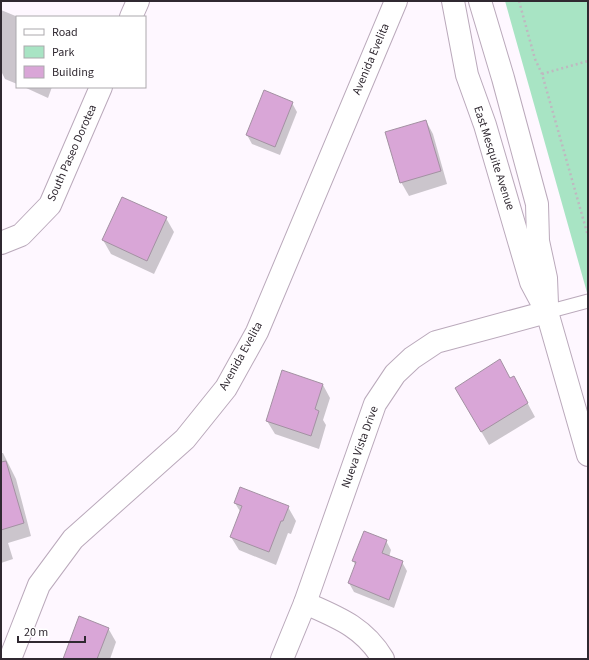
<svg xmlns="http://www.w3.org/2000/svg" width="589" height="660" font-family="'Source Sans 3',sans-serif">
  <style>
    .green { fill: #a8e4c4 }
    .shadow { fill: #0003 }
    .building { fill: #d9a6d7; stroke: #a391a2 }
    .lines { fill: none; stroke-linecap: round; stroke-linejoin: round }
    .service-casing { stroke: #baa9bb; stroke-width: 15 }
    .minor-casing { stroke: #baa9bb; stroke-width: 24 }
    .tertiary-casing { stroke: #baa9bb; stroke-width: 24 }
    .path { stroke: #bfb8c0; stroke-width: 2.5; stroke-dasharray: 2 3; stroke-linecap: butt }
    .service { stroke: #fff; stroke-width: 13 }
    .minor { stroke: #fff; stroke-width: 22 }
    .tertiary { stroke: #fff; stroke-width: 22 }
    .labels { text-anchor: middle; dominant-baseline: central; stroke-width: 3; stroke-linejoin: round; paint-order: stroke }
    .street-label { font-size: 12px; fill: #302931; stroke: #fff }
  </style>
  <rect width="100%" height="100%" fill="#fef7ff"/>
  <path class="green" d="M505,1H588V296Z"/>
  <g class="shadow">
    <path d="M1,10L18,17L17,84L5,79L1,71Z"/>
    <path d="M24,87H52L48,98Z"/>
    <path d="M292,103L297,112L280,155L252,144L247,135Z"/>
    <path d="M426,121L433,134L447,184L409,196L401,182Z"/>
    <path d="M123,198L166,218L174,232L154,274L111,254L103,240Z"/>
    <path d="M510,380L521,391L535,417L489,445L456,388Z"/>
    <path d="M323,385L330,398L323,420L326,425L319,449L275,434L267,421Z"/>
    <path d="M1,453H3L16,479L31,536L8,543L13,559L1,563Z"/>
    <path d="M235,503L288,507L296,521L291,534L288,533L276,565L239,550L231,537L241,513Z"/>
    <path d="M386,541L391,550L389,557L402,562L407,571L394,608L354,592L349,583L356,566L353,561Z"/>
    <path d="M108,628L116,642L110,659H64Z"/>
  </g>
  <g class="building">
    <path d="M264,90L293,102L275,147L246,135Z"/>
    <path d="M426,120L441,171L400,183L385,132Z"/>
    <path d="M122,197L167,217L147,261L102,240Z"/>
    <path d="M500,359L510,378L514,376L528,403L481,432L455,388Z"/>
    <path d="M282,370L323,384L315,409L319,411L311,436L266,421Z"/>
    <path d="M6,461L24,523L1,530V462Z"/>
    <path d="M240,487L289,506L283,521H281L269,552L230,537L242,506L234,503Z"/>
    <path d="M364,531L387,540L382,553L403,561L389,600L348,583L356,562L352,561Z"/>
    <path d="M79,616L109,628L97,659H63Z"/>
  </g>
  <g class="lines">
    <g class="service-casing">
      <path id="service" d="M547,312L588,301"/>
    </g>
    <g class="minor-casing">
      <g id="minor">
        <path d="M305,603C337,617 364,627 383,659"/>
        <path d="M10,659L39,585L73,539L185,439L226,388L257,332L396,1"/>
        <path d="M282,659L305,603L375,404L395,374L412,358L436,342L547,312"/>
      </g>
    </g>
    <g class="tertiary-casing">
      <g id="tertiary">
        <path d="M453,1L467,75L485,125L531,282L547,312L588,455"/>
        <path d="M480,1L503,78L537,204L538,241L546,278L547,304"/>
        <path d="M131,17L138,1"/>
        <path d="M1,243L21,235L50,205L101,87"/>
      </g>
    </g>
    <g class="path">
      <path d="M519,1L535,59L542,74L588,236"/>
      <path d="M542,74L588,61"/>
    </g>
    <use href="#service" class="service"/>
    <use href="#minor" class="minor"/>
    <use href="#tertiary" class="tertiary"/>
  </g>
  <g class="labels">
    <g class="street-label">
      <text transform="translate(371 59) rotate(-67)">Avenida Evelita</text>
      <text transform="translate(72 153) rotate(-66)">South Paseo Dorotea</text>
      <text transform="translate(494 158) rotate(72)">East Mesquite Avenue</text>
      <text transform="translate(241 356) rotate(-61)">Avenida Evelita</text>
      <text transform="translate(360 447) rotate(-70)">Nueva Vista Drive</text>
    </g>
  </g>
  <rect width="589" height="660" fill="none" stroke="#302931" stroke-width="4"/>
  <rect x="16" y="16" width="130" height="72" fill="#ffffff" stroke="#aca9ad"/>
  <rect x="24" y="29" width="20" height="6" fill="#ffffff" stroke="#aca9ad"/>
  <text x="52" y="36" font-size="12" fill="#302931">Road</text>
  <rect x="24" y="46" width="20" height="12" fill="#a8e4c4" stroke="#aca9ad"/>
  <text x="52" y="56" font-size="12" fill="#302931">Park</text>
  <rect x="24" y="66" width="20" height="12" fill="#d9a6d7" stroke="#aca9ad"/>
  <text x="52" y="76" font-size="12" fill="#302931">Building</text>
  <path d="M18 636v6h67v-6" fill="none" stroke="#302931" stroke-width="2"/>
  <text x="24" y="636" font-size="12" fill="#302931" stroke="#ffffff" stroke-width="3" paint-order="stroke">20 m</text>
</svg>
